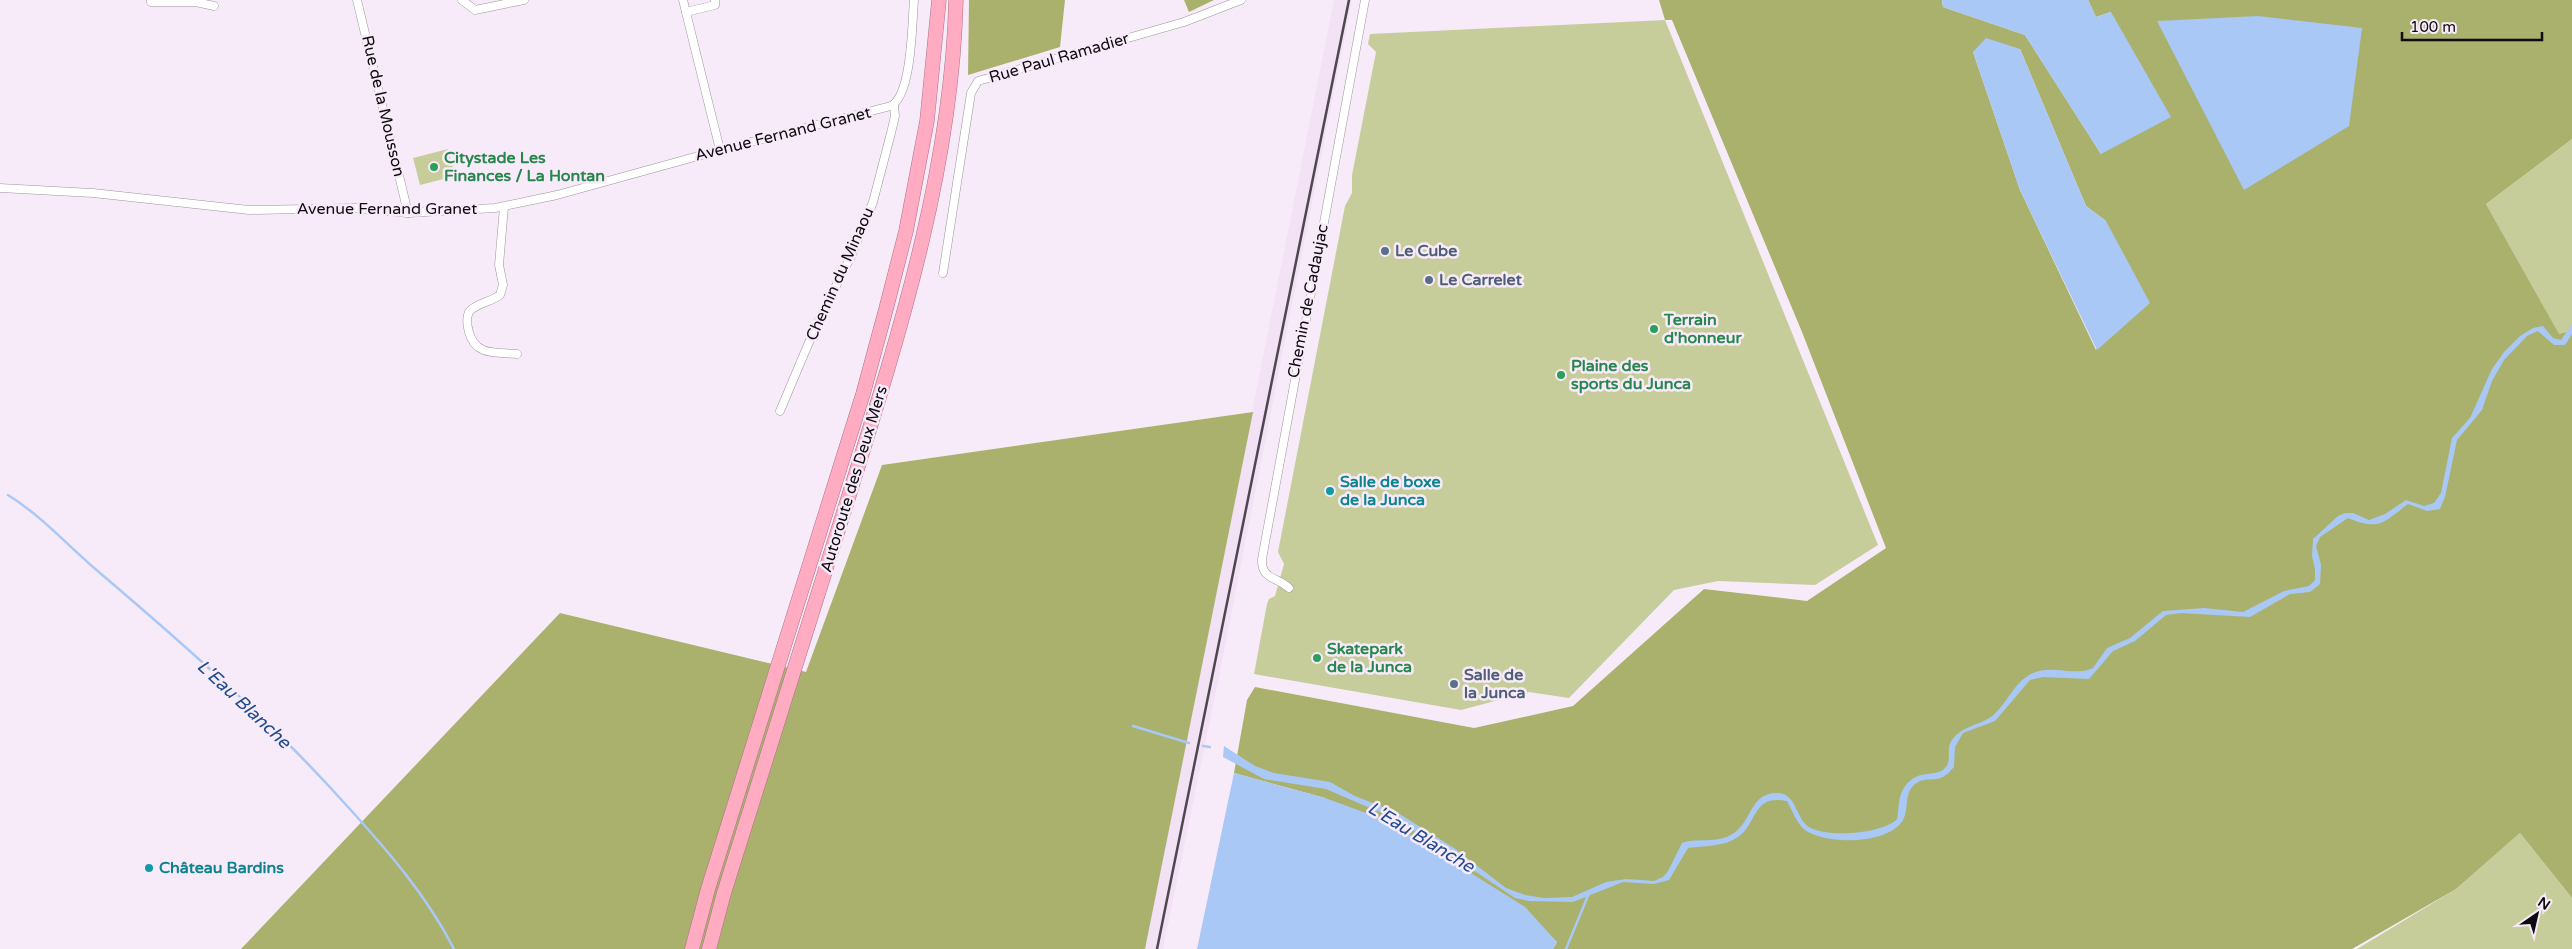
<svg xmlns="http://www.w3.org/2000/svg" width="2572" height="949" font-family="'Varela Round',sans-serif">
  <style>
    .built { fill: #f3e1f6 }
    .green { fill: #c6cd9b }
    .forest { fill: #aab16d; fill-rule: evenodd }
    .water { fill: #a9c8f5 }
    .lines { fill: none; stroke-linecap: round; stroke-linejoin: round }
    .stream { stroke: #a9c8f5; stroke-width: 2.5 }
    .street-casing { stroke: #9e929f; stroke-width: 9 }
    .highway-casing { stroke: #ab7384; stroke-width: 15 }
    .street { stroke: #fff; stroke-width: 8 }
    .highway { stroke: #ffacc3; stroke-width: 14 }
    .rail { stroke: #4e474f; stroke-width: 2.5 }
    .leisure-dot { fill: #2e9e5b; stroke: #f8ebf9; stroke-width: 2 }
    .service-dot { fill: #5c6f8a; stroke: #f8ebf9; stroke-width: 2 }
    .culture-dot { fill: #0f9aa8; stroke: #f8ebf9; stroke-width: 2 }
    .labels { text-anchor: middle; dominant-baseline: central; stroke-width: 5; stroke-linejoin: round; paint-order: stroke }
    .street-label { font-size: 16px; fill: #0e0a0f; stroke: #f8ebf9 }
    .leisure-label { font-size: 16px; font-weight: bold; fill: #27864d; stroke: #f8ebf9; text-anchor: start }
    .service-label { font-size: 16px; font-weight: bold; fill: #4e5e75; stroke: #f8ebf9; text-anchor: start }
    .culture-label { font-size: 16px; font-weight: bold; fill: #0d838f; stroke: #f8ebf9; text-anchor: start }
    .water-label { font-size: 18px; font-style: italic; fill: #1e4b8e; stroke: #f8ebf9 }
  </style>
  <rect width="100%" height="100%" fill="#f8ebf9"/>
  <path class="built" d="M1334,0H1352L1218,682L1163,949H1145Z"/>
  <g class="green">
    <path d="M1665,20L1878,545L1815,585L1718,581L1674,590L1569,698L1529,692L1461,710L1254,674L1267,604L1269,599L1275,596L1284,564L1278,552L1345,206L1352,193V175L1376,52L1368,44L1370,34Z"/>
    <path d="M2572,139V331L2559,335L2486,204Z"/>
    <path d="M448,149L455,176L420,185L413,158Z"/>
    <path d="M2520,833L2572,898V949H2357L2456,889Z"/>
  </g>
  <g class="forest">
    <path d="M969,0H1065L1060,47L968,75Z"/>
    <path d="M1184,0H1214L1189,12Z"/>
    <path d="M1659,0H1942L1943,7L2025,35L2101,154L2111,12L2096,17L2088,0H2572V139L2486,204L2559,334L2572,331V898L2520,833L2456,889L2352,949H1553L1557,942L1325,798L1234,773L1247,700L1255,687L1474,728L1573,706L1704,589L1807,601L1886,548L1802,332L1672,20H1665ZM2020,49L2086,206L2106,221L2096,350L2020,190L1973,52Z"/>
    <path d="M1253,412L1145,949H241L560,613L806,672L882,465Z"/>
  </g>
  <g class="water">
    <path d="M1942,0H2088L2096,17L2111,12L2171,117L2101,154L2025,35L1943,7Z"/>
    <path d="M2258,16L2362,28L2349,126L2244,190L2157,21Z"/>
    <path d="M1986,38L2020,49L2086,206L2106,221L2150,303L2097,350L2020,190L1973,52Z"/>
    <path d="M2572,324V334L2565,345H2554L2538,331L2527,336L2504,360L2492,381L2482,410L2457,440L2445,497L2440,509L2427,511L2408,504C2383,523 2379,531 2348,518L2320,537L2316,546L2321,565L2320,584L2310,592L2290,594L2250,617L2181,613L2166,615L2135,641L2113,651L2089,679L2043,677L2030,680L1995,721L1963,733L1955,747L1954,767C1951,770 1947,775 1943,777C1933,782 1924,776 1914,785C1904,794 1909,810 1903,820C1889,845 1825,845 1805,830C1797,824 1792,810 1787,801C1752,794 1758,823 1738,837C1723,847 1704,846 1688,848L1669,880L1654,884L1623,882L1573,902L1529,901L1515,898L1398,820L1326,789L1264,779L1223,757L1224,746L1255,766L1274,773L1330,782L1355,796L1398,813L1454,848L1506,888L1525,895L1544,898L1572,897L1606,882L1626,879L1654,881L1663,877L1668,871L1682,843C1698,837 1716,845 1734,833C1752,821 1750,793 1777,793C1797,793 1795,818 1809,827C1827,838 1883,834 1897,819C1899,808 1898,796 1905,786C1919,768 1936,778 1945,768C1953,760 1945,749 1952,740C1962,726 1977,726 1991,717C2007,705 2013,682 2033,673C2052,664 2074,677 2093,668L2107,648L2130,638L2163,611L2204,608L2243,612L2284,591L2309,586L2315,580V569L2312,556L2313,539L2338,516L2345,513H2353L2369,520L2385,514L2406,500L2424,506L2434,503L2441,493L2452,438L2470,418L2492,369L2504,352L2520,336L2533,328L2543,326L2553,338L2561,340Z"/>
    <path d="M1234,773L1325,798L1388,821L1525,907L1557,942L1553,949H1197Z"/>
  </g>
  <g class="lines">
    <g class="stream">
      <path d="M8,495C42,516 70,548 100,573C187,647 272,722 348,807C388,851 427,896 454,949"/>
      <path d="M1133,726L1189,743"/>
      <path d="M1203,746L1210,747"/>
      <path d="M1566,949L1589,893"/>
    </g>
    <g class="street-casing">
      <g id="street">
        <path d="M151,0V2H196L214,6"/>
        <path d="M357,0L408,213"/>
        <path d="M462,0L475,10L524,0"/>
        <path d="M683,0L720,150"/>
        <path d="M686,12L715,5V0"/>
        <path d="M0,188L93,193L249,210L356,208L408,213L495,208L557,195L720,150L891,106C912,95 912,23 914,0"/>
        <path d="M504,207L499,265L503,285L500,295C491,302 476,303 469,312C466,318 467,325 469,332C475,356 496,352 517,354"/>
        <path d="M943,273L971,93L978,81L1184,22L1241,0"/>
        <path d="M780,411L815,328L852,254L873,202L891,133L895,116L894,105"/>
        <path d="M1289,588C1278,577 1261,580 1262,559L1365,0"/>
      </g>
    </g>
    <g class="highway-casing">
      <g id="highway">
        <path d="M692,949L708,889L863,394L886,309L906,231L927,121L939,0"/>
        <path d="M709,949L724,893C766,758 809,624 851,489C900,331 952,167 956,0"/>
      </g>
    </g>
    <use href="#street" class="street"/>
    <use href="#highway" class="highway"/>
    <path class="rail" d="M1157,949L1349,0"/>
  </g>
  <g class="leisure-dot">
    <circle cx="434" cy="167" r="5"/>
    <circle cx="1654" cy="329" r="5"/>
    <circle cx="1561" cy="375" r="5"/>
    <circle cx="1317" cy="658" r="5"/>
  </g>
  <g class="service-dot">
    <circle cx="1385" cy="251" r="5"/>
    <circle cx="1429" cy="280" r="5"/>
    <circle cx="1454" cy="684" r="5"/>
  </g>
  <g class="culture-dot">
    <circle cx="1330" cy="491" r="5"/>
    <circle cx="149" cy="868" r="5"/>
  </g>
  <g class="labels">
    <g class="street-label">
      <text transform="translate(1059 58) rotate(-16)">Rue Paul Ramadier</text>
      <text transform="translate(383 106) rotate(77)">Rue de la Mousson</text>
      <text transform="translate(783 134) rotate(-14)">Avenue Fernand Granet</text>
      <text x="387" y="209">Avenue Fernand Granet</text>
      <text transform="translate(840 274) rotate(-66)">Chemin du Minaou</text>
      <text transform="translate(1308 301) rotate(-79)">Chemin de Cadaujac</text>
      <text transform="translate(854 479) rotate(-73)">Autoroute des Deux Mers</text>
    </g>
    <g class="leisure-label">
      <text x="444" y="158">Citystade Les<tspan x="444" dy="18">Finances / La Hontan</tspan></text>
      <text x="1664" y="320">Terrain<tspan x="1664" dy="18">d'honneur</tspan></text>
      <text x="1571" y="366">Plaine des<tspan x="1571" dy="18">sports du Junca</tspan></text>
      <text x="1327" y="649">Skatepark<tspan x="1327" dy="18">de la Junca</tspan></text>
    </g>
    <g class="service-label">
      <text x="1395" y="251">Le Cube</text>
      <text x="1439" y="280">Le Carrelet</text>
      <text x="1464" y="675">Salle de<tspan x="1464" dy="18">la Junca</tspan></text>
    </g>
    <g class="culture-label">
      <text x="1340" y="482">Salle de boxe<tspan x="1340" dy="18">de la Junca</tspan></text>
      <text x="159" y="868">Château Bardins</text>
    </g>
    <g class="water-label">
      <text transform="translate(244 704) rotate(43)">L'Eau Blanche</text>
      <text transform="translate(1421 837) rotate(31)">L'Eau Blanche</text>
    </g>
  </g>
  <g transform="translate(2537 914) rotate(34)" stroke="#f8ebf9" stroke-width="4" paint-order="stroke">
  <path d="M0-4L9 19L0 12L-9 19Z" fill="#0e0a0f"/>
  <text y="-8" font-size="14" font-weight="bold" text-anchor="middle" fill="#0e0a0f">N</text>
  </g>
  <path d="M2402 32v8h140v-8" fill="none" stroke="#0e0a0f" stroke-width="2.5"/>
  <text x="2410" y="32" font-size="15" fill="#0e0a0f" stroke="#f8ebf9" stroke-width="4" paint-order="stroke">100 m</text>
</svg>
